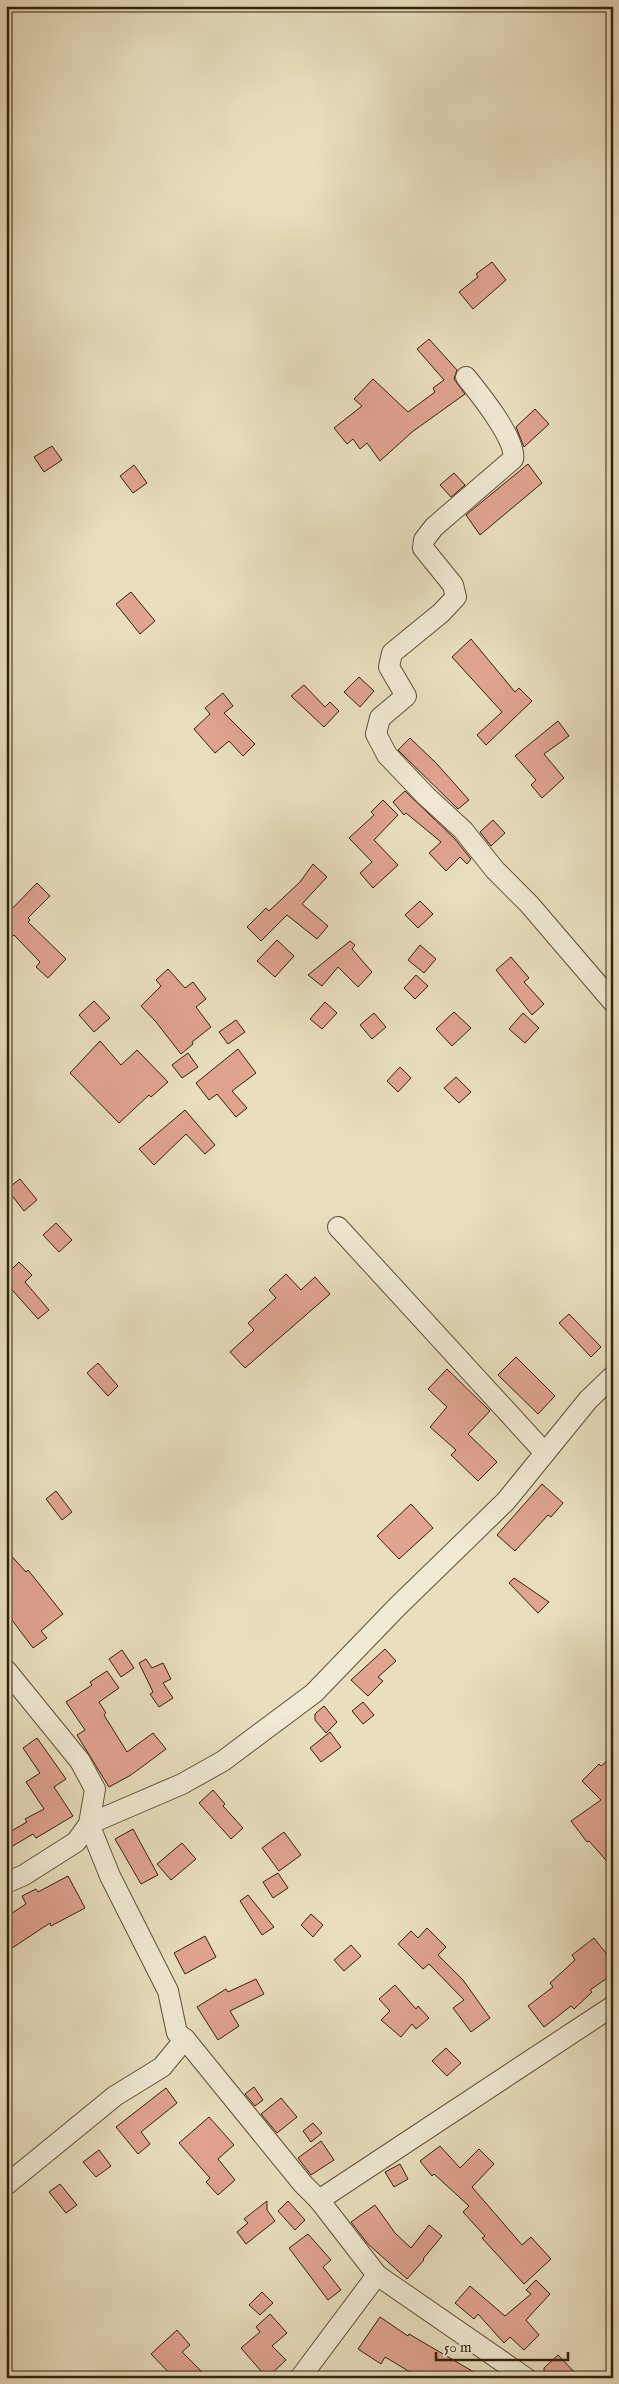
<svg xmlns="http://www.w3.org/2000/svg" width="619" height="2384" font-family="'IM FELL English',serif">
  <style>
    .building { fill: #e1a491; stroke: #31220c }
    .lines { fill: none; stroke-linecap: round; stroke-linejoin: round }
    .street-casing { stroke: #5f5139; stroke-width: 22 }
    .street { stroke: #f1ead5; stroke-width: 20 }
  </style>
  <rect width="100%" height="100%" fill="#e9dfbf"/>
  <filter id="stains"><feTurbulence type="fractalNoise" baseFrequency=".004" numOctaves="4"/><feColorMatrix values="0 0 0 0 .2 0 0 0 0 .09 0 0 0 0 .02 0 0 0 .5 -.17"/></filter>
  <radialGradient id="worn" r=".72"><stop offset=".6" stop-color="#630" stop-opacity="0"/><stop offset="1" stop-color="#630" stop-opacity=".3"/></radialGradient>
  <g class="building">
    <path d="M492,262L506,280L473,309L459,292L478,277L476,274Z"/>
    <path d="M429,339L457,370L454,379L465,394L412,432L380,461L367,443L360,449L353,439L347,444L334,428L362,406L354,399L373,379L408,412L435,392L433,388L444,380L417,349Z"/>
    <path d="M535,409L549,424L524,447L516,427Z"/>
    <path d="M52,446L62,460L44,472L34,457Z"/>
    <path d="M528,464L542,483L480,535L466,515Z"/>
    <path d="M134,465L147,483L133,493L120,476Z"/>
    <path d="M454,473L465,485L451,497L440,485Z"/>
    <path d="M131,592L155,621L140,634L116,604Z"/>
    <path d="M471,639L515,692L519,688L532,701L486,745L477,735L502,712L452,657Z"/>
    <path d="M359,677L374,691L360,707L344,692Z"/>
    <path d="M304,685L325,707L330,702L339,711L324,727L291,696Z"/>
    <path d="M223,693L233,706L224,713L255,744L243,756L229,741L215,753L194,729L210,714L205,708Z"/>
    <path d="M558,721L569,736L544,754L564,778L542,798L531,785L536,780L515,756Z"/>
    <path d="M410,738L437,764L469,800L458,809L398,750Z"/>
    <path d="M405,791L454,838L471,859L467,864L460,857L446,871L429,853L441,842L406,813L404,815L393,802Z"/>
    <path d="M383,800L398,815L374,840L398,865L373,888L360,873L372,862L349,838L374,815L371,812Z"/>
    <path d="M493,820L505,833L491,846L480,832Z"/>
    <path d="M313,864L327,877L302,904L328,926L317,939L287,915L261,941L247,927L266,908L269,911L300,882Z"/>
    <path d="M37,883L50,896L28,918L30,920L28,922L66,959L48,978L36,967L40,962L14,935L6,943V915Z"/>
    <path d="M420,901L433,914L418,928L405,915Z"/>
    <path d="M277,940L294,956L275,977L257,961Z"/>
    <path d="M350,941L355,945L352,949L372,972L358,987L338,967L322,986L308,975Z"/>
    <path d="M420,945L436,959L424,973L408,960Z"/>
    <path d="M511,957L529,978L524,982L544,1004L532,1015L496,970Z"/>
    <path d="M168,969L185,988L193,982L206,999L196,1007L211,1027L192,1042L193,1044L181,1054L156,1022L141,1006L161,986L156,980Z"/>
    <path d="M416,975L428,986L415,999L404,988Z"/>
    <path d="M94,1001L110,1018L94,1032L79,1015Z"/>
    <path d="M325,1002L337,1013L322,1029L310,1019Z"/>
    <path d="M454,1012L471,1028L452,1046L436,1029Z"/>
    <path d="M374,1013L386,1027L372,1039L360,1025Z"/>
    <path d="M523,1013L539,1028L525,1043L509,1029Z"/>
    <path d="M236,1020L245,1032L228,1044L219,1032Z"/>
    <path d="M100,1041L121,1065L137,1050L168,1082L151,1097L149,1095L119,1123L70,1073Z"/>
    <path d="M238,1049L256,1073L232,1091L247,1108L236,1117L217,1094L209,1100L196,1083Z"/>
    <path d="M188,1053L198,1067L182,1078L172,1065Z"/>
    <path d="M400,1067L411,1078L398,1092L387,1081Z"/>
    <path d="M456,1077L471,1092L459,1103L444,1088Z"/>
    <path d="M185,1110L215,1145L205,1154L186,1134L154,1165L139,1149Z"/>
    <path d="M20,1179L37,1200L24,1211L7,1189Z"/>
    <path d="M56,1223L72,1240L59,1252L43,1235Z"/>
    <path d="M19,1262L32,1275L25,1282L49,1310L38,1319L6,1283V1275Z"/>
    <path d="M286,1274L301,1290L315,1277L330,1294L245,1368L230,1352L254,1330L248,1323L276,1298L269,1290Z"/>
    <path d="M569,1314L601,1347L591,1357L559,1323Z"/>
    <path d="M516,1357L555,1396L538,1414L498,1375Z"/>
    <path d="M98,1363L118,1386L108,1396L87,1373Z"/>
    <path d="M447,1369L490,1411L468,1434L497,1462L478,1481L451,1455L456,1450L430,1427L447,1407L428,1389Z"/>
    <path d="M542,1484L563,1503L551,1517L548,1515L515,1551L497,1535Z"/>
    <path d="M56,1491L72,1512L62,1520L46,1499Z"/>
    <path d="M411,1504L433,1528L399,1559L377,1536Z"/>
    <path d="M6,1550L26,1572L28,1570L63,1614L41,1631L47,1638L33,1648L6,1612Z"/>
    <path d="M514,1578L549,1602L538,1613L509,1583Z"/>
    <path d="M385,1649L396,1661L378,1677L383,1681L368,1696L351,1680Z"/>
    <path d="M122,1650L134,1668L121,1677L109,1659Z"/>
    <path d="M146,1659L152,1668L163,1663L171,1679L163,1683L173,1698L159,1707L150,1694L153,1692L139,1663Z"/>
    <path d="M107,1671L119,1688L99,1702L106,1713L104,1715L127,1752L153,1733L166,1749L131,1775L109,1787L77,1735L85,1730L66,1702L92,1685L90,1682Z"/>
    <path d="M363,1702L374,1715L363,1724L352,1711Z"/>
    <path d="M324,1706L337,1722L326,1733L315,1720V1714Z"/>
    <path d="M330,1732L341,1747L321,1762L310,1748Z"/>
    <path d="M37,1738L66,1779L54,1787L73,1816L36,1838L33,1834L6,1850V1834L27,1822L25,1819L44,1809L26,1782L40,1773L23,1748Z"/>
    <path d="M613,1756V1868L589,1841L587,1842L571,1821L601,1800L582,1781L599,1764L601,1766Z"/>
    <path d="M213,1790L225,1804L223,1806L243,1828L231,1839L199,1803Z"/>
    <path d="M133,1829L158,1875L141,1884L115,1839Z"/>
    <path d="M284,1832L301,1855L279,1871L262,1848Z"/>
    <path d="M182,1843L196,1859L171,1880L157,1864Z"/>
    <path d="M278,1873L288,1888L273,1898L263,1882Z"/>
    <path d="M68,1876L85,1908L51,1926L50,1923L6,1952V1917L26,1904L22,1896L36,1889L38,1892Z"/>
    <path d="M248,1895L274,1927L262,1935L240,1901Z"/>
    <path d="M311,1914L323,1925L313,1937L301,1925Z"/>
    <path d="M427,1928L446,1947L438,1955L463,1980L490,2018L471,2032L453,2008L464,2000L429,1964L423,1969L398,1944L411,1931L418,1938Z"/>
    <path d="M205,1936L216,1957L185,1974L174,1953Z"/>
    <path d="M594,1938L613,1962V1974L590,1990L592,1992L574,2009L571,2006L544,2027L528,2006L553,1987L550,1983L575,1960L572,1955Z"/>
    <path d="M351,1945L361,1956L344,1971L334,1960Z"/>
    <path d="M256,1979L264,1994L230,2011L239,2026L218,2040L197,2007L226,1989L228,1992Z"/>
    <path d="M395,1985L416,2009L418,2006L429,2018L416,2029L412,2024L401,2037L381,2020L390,2011L379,1999Z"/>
    <path d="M446,2048L461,2063L447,2076L432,2061Z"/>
    <path d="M254,2087L263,2100L255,2106L245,2094Z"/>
    <path d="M166,2088L177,2103L141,2132L150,2144L138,2154L116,2127Z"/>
    <path d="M281,2098L297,2117L277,2133L261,2114Z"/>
    <path d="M209,2117L234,2145L218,2159L235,2180L218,2195L206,2182L210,2178L179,2143Z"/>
    <path d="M313,2123L322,2133L311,2142L303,2131Z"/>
    <path d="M321,2141L334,2160L311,2175L298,2158Z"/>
    <path d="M440,2146L460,2168L479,2149L494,2164L472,2187L522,2245L531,2237L551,2259L524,2284L482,2238L485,2236L463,2212L469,2206L434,2174L432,2176L420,2161Z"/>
    <path d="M99,2150L111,2166L96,2177L83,2162Z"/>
    <path d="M400,2164L408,2179L394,2187L385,2172Z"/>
    <path d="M60,2184L77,2205L66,2213L49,2192Z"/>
    <path d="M267,2201V2210L275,2221L246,2244L237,2232L248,2223L244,2219Z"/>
    <path d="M288,2201L305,2220L295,2230L278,2211Z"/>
    <path d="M375,2205L395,2233L411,2248L429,2225L442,2236L423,2259L424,2260L407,2279L368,2244L351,2222Z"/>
    <path d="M308,2234L331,2260L323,2267L341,2290L328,2300L289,2248Z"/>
    <path d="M536,2280L550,2294L526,2320L539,2335L524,2350L510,2337L504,2343L478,2314L474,2319L455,2303L470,2286L505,2316L531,2294L526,2290Z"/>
    <path d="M262,2292L273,2303L260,2315L249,2305Z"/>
    <path d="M270,2314L287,2333L272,2346L286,2360L267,2378L241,2348L260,2332L256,2327Z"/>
    <path d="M380,2317L408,2336L409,2334L484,2378H420L385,2357L381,2364L358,2349Z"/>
    <path d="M177,2330L190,2345L182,2352L208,2378H174L151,2354Z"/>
    <path d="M558,2355L580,2378H548L544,2373V2368Z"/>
  </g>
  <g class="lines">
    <g class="street-casing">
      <g id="street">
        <path d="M466,377C479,393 517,440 513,459L434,527L424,540L423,548L453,585L456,597L441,613L392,653L389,667L406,696L380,718L376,734L387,755L426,796L463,830L495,870L529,904L613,1002"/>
        <path d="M338,1227L545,1453"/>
        <path d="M6,1670L80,1761L95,1789L89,1824L110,1876L168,1991L177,2033L185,2039L162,2067L115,2096L6,2185"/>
        <path d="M6,1883L24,1875L76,1842L89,1824L182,1784L223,1761L314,1693L397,1607L506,1501L588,1400L613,1376"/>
        <path d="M185,2039L303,2184L319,2200L377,2275L526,2378"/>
        <path d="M319,2200L613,2006"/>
        <path d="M300,2378L377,2275"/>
      </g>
    </g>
    <use href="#street" class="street"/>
  </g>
  <rect width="619" height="2384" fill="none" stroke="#e9dfbf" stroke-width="25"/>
  <rect x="8" y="8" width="604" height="2369" fill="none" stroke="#31220c" stroke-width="2.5"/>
  <rect x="12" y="12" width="594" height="2359" fill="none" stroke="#31220c"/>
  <path d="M436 2352v8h132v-8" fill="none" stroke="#31220c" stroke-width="2.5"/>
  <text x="444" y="2352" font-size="15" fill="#31220c" stroke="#f1ead5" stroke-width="4" paint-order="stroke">50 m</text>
  <rect width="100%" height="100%" filter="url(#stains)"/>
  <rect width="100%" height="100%" fill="url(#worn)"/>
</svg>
